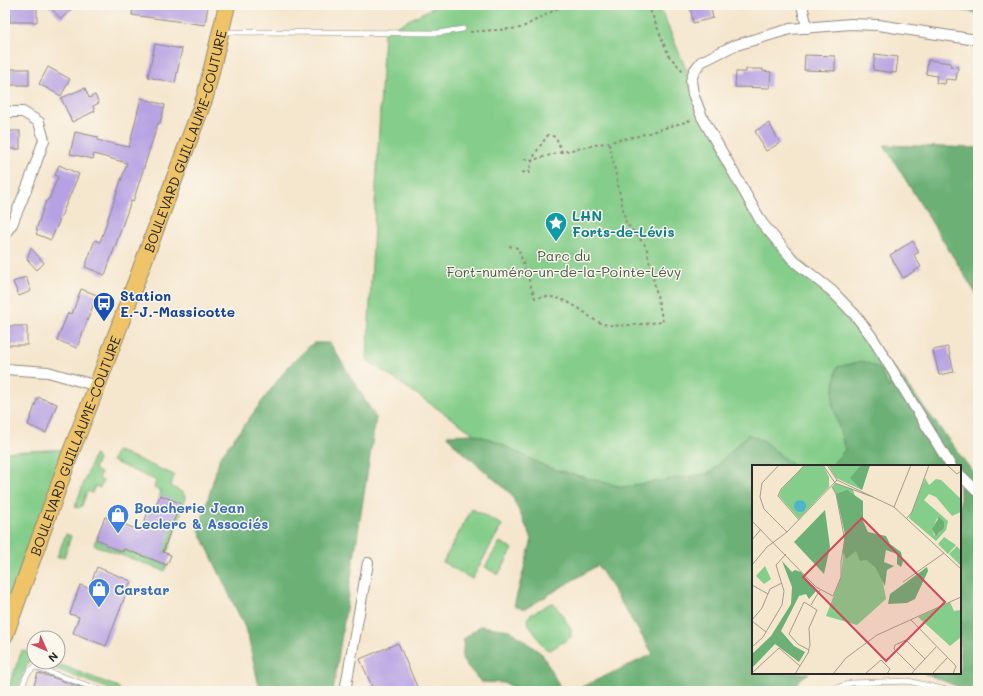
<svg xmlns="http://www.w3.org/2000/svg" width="983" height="696" font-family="Mali,sans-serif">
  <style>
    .green { fill: #85cd8a; stroke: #587c5a }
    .forest { fill: #6cb076; stroke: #4c6e50 }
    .building { fill: #b6a1e3 }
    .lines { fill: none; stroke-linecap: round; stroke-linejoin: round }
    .lane-casing { stroke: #90887c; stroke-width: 6 }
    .street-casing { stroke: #90887c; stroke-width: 12 }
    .primary-casing { stroke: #90887c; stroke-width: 18 }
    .path { stroke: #90887c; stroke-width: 2; stroke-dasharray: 3 3; stroke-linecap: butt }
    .lane { stroke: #fff; stroke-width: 5 }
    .street { stroke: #fff; stroke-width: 10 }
    .primary { stroke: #efc469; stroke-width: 16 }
    .labels { text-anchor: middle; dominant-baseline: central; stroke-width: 3; stroke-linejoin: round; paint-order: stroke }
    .street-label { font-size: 14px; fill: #2b2b2b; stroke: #fbf7ec }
    .culture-label { font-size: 14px; font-weight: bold; fill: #0d838f; stroke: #fbf7ec; text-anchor: start }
    .park-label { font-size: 14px; fill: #465c48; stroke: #fbf7ec }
    .transit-label { font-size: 14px; font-weight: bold; fill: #164399; stroke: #fbf7ec; text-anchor: start }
    .shop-label { font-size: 14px; font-weight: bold; fill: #366cbe; stroke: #fbf7ec; text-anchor: start }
    .inset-road { fill: none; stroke: #a49b8d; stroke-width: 1 }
    .view { fill: #d1495b; fill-opacity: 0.15; stroke: #d1495b; stroke-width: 2 }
    .inset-edge { fill: none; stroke: #2b2b2b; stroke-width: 2 }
  </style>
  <rect width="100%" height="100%" fill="#fbf7ec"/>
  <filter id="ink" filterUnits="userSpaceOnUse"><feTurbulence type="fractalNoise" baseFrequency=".025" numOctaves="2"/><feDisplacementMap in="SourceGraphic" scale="8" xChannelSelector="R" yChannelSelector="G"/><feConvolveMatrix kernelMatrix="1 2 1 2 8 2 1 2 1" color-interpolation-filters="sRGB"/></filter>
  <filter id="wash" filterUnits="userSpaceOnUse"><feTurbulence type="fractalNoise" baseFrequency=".012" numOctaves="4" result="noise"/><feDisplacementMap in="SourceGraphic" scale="16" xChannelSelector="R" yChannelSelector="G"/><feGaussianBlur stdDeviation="0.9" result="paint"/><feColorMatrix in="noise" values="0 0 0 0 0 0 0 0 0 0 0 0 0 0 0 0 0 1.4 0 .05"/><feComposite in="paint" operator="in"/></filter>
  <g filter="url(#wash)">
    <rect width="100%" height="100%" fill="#f5e6ce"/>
    <g class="green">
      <path d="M438,5H659L691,81L693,94L762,223L856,316L951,466H753L567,498L367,360L384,33Z"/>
      <path d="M72,449L5,635V452Z"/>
      <path d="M116,451L126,454L174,475L171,486L183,493L185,496L184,505L167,553L163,552L160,495L161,491L154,488L156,481L155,480L112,461Z"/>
      <path d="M94,455L96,456L98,460L94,469L101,473L99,479L103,481L100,488L95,486L92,493L87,491L82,506L78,508L75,507Z"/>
      <path d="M472,509L502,525L472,579L443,562Z"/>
      <path d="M66,534L71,536L64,557H57Z"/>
      <path d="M96,539L106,543V545L122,552L124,549L167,565L165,571L94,545Z"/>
      <path d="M500,542L513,549L498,575L485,567Z"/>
      <path d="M552,603L556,606L571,629V637L552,649L548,650L544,647L528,623L527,619L530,615L549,604Z"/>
      <path d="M22,650L34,655V661L29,660L17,691H7Z"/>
      <path d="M36,662H53L118,687L121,691H115Z"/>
    </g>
    <g class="forest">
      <path d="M930,5H978V13Z"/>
      <path d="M884,145L978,148V297Z"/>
      <path d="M313,343H330L376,418L333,691H260L247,632L199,530L220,457L288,367Z"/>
      <path d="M863,361L879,368L889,389L894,367L978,479V691H964L959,687L924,673H960V466H831L845,450L832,402L837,367Z"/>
      <path d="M473,434L493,440L549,468L622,487L710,473L748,434L764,441L793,466H753V673H809L800,679L791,691H573L653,654L598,565L525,609L514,606L532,539L511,494L456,446L447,435Z"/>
      <path d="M480,626L510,630L542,654L561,689L566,691H517L506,683L481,682L462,660L464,639Z"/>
    </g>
    <g id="blocks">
      <g class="building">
        <path d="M10,5H37V22H9Z"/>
        <path d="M48,5H76L61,19Z"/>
        <path d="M133,5H208L205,25L132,15Z"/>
        <path d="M690,5H710L713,18L693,23Z"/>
        <path d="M155,44L182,49L175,83L148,77Z"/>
        <path d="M875,54L898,57L896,73L873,70Z"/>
        <path d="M805,55L835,56V71L804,70Z"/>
        <path d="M928,60L951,63L950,66L958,67L956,80L946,79L945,84L936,83L937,76L926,74Z"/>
        <path d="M48,67L70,79L61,96L39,84Z"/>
        <rect x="11" y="69" width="18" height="16"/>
        <path d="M746,69H763V71L771,72L770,88L735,87L736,72H746Z"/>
        <path d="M85,88L89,98L95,95L99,103L93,106L95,111L72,122L61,98Z"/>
        <path d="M141,98L165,105L160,123H158L133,202L131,201L105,275L85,267L95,240L100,242L127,163L94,154L93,159L70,154L75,132L98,137V140L101,141L129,147Z"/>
        <path d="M769,123L780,143L766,151L755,131Z"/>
        <rect x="5" y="131" width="15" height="18"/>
        <path d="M59,165L79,174L51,240L36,234L38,230H36L46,201L49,199L58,177L55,175Z"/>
        <path d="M913,241L919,252L914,255L921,267L903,278L890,255Z"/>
        <path d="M31,248L44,263L37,270L27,259Z"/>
        <path d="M26,277L31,291L19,296L13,282Z"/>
        <path d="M81,289L97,295L77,348L57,340L68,313L72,314Z"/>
        <rect x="8" y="326" width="19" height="19"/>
        <path d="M948,347L954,372L939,375L933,350Z"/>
        <path d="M38,397L57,404L46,433L28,425Z"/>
        <path d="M160,495L180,503L163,552L171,555L167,565L124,549L123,552L105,545L106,543L96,539L105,517L141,531L149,509L154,511Z"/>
        <path d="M97,567L131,581L106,646L73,633L79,617L70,614L80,585L89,588Z"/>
        <path d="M398,643L419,691H374L360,659Z"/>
        <path d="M38,673L46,675L91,691H32Z"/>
      </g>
    </g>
  </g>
  <g filter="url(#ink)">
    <use href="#blocks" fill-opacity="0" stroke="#90887c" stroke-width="1"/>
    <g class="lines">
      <g class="lane-casing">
        <g id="lane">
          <path d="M223,32L438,33L463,29"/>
          <path d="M21,691C24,681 26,672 35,667L103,691"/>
          <path d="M827,691L851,683L908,681L951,691"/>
        </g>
      </g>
      <g class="street-casing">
        <g id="street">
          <path d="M802,5L807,28"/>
          <path d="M5,112H23L39,122L44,140L30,180L12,224L5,234"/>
          <path d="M5,369L48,372L97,386"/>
          <path d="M951,466L872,337L856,316L832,291L794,261L762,223L702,117L693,94L691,81L694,71L701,62L733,46L790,29L851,24L878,25L970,39H978"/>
          <path d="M960,475L978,492"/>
          <path d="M345,691L368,563"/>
        </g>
      </g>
      <g class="primary-casing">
        <g id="primary">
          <path id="s1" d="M5,635L72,449L97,386L205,97L227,5"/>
        </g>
      </g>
      <g class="path">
        <path d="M648,5L669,56L683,71"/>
        <path d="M470,32L521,28L564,5"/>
        <path d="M524,159L532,160L562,152"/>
        <path d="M522,172L529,173C532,156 538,149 548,135L556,137L562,152L638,136L692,120"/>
        <path d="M509,246L518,248L535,298C551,294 564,299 578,308C587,313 594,322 604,324C617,328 649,323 663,322L646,246L626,223L609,142"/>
      </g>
      <use href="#lane" class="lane"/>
      <use href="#street" class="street"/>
      <use href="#primary" class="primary"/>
    </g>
  </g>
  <defs>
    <g id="sight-pin" transform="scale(1.15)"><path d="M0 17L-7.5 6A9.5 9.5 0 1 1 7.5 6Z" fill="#0f9aa8" stroke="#fbf7ec"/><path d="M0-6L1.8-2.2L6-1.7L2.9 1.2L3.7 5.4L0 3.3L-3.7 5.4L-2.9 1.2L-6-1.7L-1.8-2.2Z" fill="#fff"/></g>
    <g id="bus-pin" transform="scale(1.15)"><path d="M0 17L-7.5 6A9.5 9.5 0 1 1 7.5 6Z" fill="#1a4fb4" stroke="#fbf7ec"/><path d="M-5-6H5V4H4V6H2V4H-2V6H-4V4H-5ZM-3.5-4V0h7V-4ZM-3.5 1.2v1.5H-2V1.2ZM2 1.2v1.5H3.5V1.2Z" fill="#fff"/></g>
    <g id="shop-pin" transform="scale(1.15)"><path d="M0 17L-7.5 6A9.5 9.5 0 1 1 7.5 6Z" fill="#3f7fe0" stroke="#fbf7ec"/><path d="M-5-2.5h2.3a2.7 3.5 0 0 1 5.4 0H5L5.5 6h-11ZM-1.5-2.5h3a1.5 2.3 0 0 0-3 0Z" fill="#fff"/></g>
  </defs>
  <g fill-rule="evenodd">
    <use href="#sight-pin" x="556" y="223"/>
    <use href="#bus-pin" x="104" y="303"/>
    <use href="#shop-pin" x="118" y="515"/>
    <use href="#shop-pin" x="99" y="589"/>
  </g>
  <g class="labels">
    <g class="street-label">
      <text stroke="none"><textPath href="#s1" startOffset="526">BOULEVARD GUILLAUME-COUTURE</textPath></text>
      <text stroke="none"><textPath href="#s1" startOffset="202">BOULEVARD GUILLAUME-COUTURE</textPath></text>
    </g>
    <g class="culture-label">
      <text x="572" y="215">LHN<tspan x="572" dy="16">Forts-de-Lévis</tspan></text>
    </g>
    <g class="park-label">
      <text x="564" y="255">Parc du<tspan x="564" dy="16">Fort-numéro-un-de-la-Pointe-Lévy</tspan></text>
    </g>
    <g class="transit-label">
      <text x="120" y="295">Station<tspan x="120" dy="16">E.-J.-Massicotte</tspan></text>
    </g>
    <g class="shop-label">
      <text x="134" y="507">Boucherie Jean<tspan x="134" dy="16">Leclerc &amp; Associés</tspan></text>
      <text x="114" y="589">Carstar</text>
    </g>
  </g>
  <g transform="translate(752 465)">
    <rect width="209" height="209" fill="#f5e6ce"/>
    <path d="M52,0H71L77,12V22L47,54L27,31L29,25ZM76,0H118L110,25L84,13ZM173,13L177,20L184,14L189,15L209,34V47L200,51L184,32L177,29L172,35L196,56L194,65L184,76L157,53ZM185,53L192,59L187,69L182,70L181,63ZM83,18L101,24L115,85L129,106L134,134L105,160L74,151L89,112L93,70L84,29L80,22ZM192,72L204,80L196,89L186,79ZM205,81L209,86V101L197,89ZM13,101L19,114L12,119L4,111ZM198,137L202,146L209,145V172L198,181L166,152Z" fill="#85cd8a" fill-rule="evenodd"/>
    <path d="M109,0H118L110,25L98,13ZM95,25L111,36V56L116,67L134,71L138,79L149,87L151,97L149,102L145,99V89L134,85L132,97L142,101L135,105L133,121L123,102L114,95L108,96L104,86L94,94L92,88L90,89L93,68L84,29ZM73,45L78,82L72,109L42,77ZM187,52L192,57V63L184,71L180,64ZM30,96L40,107L43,105L49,107L64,126L57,134L54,129L47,131L29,166L42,181L53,187L47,197L23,179L0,203V189L19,171L39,139L40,122ZM175,102L176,106L163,134L155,138L136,139L138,129Z" fill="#6cb076"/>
    <path d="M42 41a6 6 0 1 1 12 0a6 6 0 1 1-12 0Z" fill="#4db5cc"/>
    <path class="inset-road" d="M27,0L10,18L8,32L12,44L35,67M71,0L83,18L121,32M75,0L85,15L142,42L209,104M195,0L205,9L209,6M142,42L159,0M155,53L160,47L177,0M47,55L26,31L29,24L53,0M0,56L64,122L81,131L89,112V96L93,76L84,29L80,22M0,75L9,64M0,100L15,82L35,67L85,15M151,117L192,88M0,120L16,129M59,140L68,125M0,155L10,143L18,124L30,118M159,155L204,201L201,209M0,156L14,167M0,182L11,172L30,140L32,126L24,100L34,89M163,205L142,184L143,180L154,175L173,194M0,208L27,183L48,201M43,209L56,188L57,185V183L58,181L57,163L65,145L52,137L37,169L46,179L57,185M81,209L94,193L125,170L209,132M113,209L129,195L138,204L135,209M159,209L184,182M180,209L195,193"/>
    <path class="view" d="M110,53L193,137L134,196L51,112Z"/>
    <rect width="209" height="209" class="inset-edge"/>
  </g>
  <rect width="983" height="696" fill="none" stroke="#fbf7ec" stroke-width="20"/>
  <g transform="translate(46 650) rotate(135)"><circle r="19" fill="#fbf7ec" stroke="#a8a59f"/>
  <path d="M0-3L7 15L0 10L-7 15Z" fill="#d1495b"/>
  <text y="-6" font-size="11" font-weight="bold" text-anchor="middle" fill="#2b2b2b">N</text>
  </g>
</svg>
